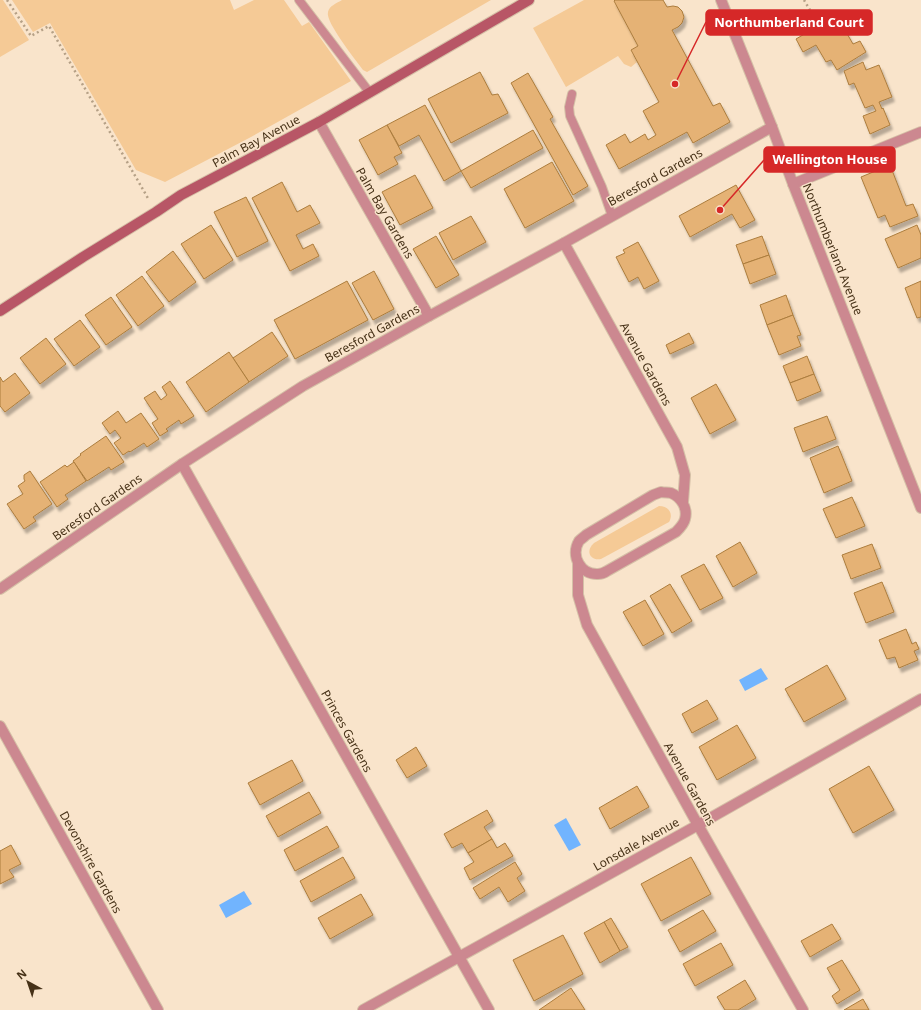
<svg xmlns="http://www.w3.org/2000/svg" width="921" height="1010" font-family="'Noto Sans',sans-serif">
  <style>
    .green { fill: #f5ca96 }
    .water { fill: #71b4fe }
    .building { fill: #e5b274; stroke: #ac7d3e; filter: url(#shadow) }
    .lines { fill: none; stroke-linecap: round; stroke-linejoin: round }
    .service-casing { stroke: #d5c0a7; stroke-width: 10 }
    .minor-casing { stroke: #d5c0a7; stroke-width: 12 }
    .tertiary-casing { stroke: #d5c0a7; stroke-width: 12 }
    .secondary-casing { stroke: #d5c0a7; stroke-width: 12 }
    .path { stroke: #b5a086; stroke-width: 2.5; stroke-dasharray: 2 3; stroke-linecap: butt }
    .service { stroke: #cc8890; stroke-width: 8 }
    .minor { stroke: #cc8890; stroke-width: 10 }
    .tertiary { stroke: #cc8890; stroke-width: 10 }
    .secondary { stroke: #b85666; stroke-width: 10 }
    .labels { text-anchor: middle; dominant-baseline: central; stroke-width: 3; stroke-linejoin: round; paint-order: stroke }
    .street-label { font-size: 12px; fill: #463117; stroke: #f9e4cb }
    .leader { fill: none; stroke: #d62828; stroke-width: 1.5 }
    .callout-dot { fill: #d62828; stroke: #f9e4cb; stroke-width: 1.5 }
    .callout { fill: #d62828; stroke: #d62828; stroke-width: 1.5 }
    .callout-label { font-size: 13px; text-anchor: middle; font-weight: bold; fill: #fff }
  </style>
  <defs>
    <filter id="shadow"><feDropShadow dx="2.5" dy="4.5" stdDeviation="1" flood-color="#0004"/></filter>
  </defs>
  <rect width="100%" height="100%" fill="#f9e4cb"/>
  <g class="green">
    <path d="M0,0H3L29,40L0,57Z"/>
    <path d="M12,0H230L234,10L254,0H284L302,26L309,22L351,81L251,137L165,182L136,170L50,23L33,32Z"/>
    <path d="M342,0H491L367,72L363,70C356,60 325,22 328,12C329,6 337,3 342,0Z"/>
    <path d="M584,0H615L614,1L638,46L631,50L637,62L631,67L624,64L618,56L566,87L533,28Z"/>
    <path d="M659,506C668,506 674,513 669,522L601,559C590,561 585,551 594,543Z"/>
  </g>
  <g class="water">
    <path d="M761,668L768,679L745,691L739,680Z"/>
    <path d="M566,818L581,845L569,851L554,825Z"/>
    <path d="M244,891L252,904L226,918L219,905Z"/>
  </g>
  <g class="building">
    <path d="M615,0H663L667,7L673,6L678,7L682,11L684,17L682,23L678,27L672,30L713,106L720,103L730,122L693,143L687,132L619,169L606,145L625,134L630,143L645,134L648,140L656,135L643,111L659,102L631,50L638,46L614,1Z"/>
    <path d="M833,17L835,20L838,18L853,44L860,41L866,52L837,70L831,60L826,62L816,45L803,52L796,39Z"/>
    <path d="M863,62L866,70L879,65L892,97L879,102L882,109L883,108L890,125L870,134L863,116L876,111L873,105L865,108L854,83L849,85L844,71Z"/>
    <path d="M480,72L492,95L498,94L508,113L451,143L428,99Z"/>
    <path d="M528,73L553,117L550,119L588,186L573,195L511,83Z"/>
    <path d="M425,105L461,171L444,181L419,135L399,146L387,125Z"/>
    <path d="M387,125L402,153L394,157L398,164L378,175L359,140Z"/>
    <path d="M533,130L543,148L471,188L461,171Z"/>
    <path d="M552,162L574,201L525,228L504,189Z"/>
    <path d="M890,165L906,206L913,204L918,216L890,227L885,215L878,218L861,177Z"/>
    <path d="M415,175L433,208L400,225L382,192Z"/>
    <path d="M282,182L297,212L310,205L320,223L296,235L303,249L313,244L319,256L290,271L252,198Z"/>
    <path d="M736,185L755,220L740,228L732,214L690,237L679,216Z"/>
    <path d="M246,197L268,241L237,257L214,212Z"/>
    <path d="M471,216L486,242L453,260L439,233Z"/>
    <path d="M211,225L233,260L204,279L181,244Z"/>
    <path d="M917,225L921,235V258L898,268L885,239Z"/>
    <path d="M436,236L459,275L436,288L413,249Z"/>
    <path d="M762,236L769,255L743,264L736,245Z"/>
    <path d="M638,242L659,281L644,289L638,277L629,282L616,257L625,253L623,250Z"/>
    <path d="M173,251L196,282L169,302L146,272Z"/>
    <path d="M769,255L776,274L750,284L743,264Z"/>
    <path d="M374,271L394,309L373,320L352,283Z"/>
    <path d="M142,276L164,306L138,326L116,295Z"/>
    <path d="M347,281L368,320L295,359L274,320Z"/>
    <path d="M921,281V317L917,318L905,288Z"/>
    <path d="M786,295L793,315L767,325L760,305Z"/>
    <path d="M111,297L132,327L106,345L85,315Z"/>
    <path d="M793,315L801,335L797,336L801,346L779,355L767,325Z"/>
    <path d="M80,320L100,347L74,366L54,339Z"/>
    <path d="M272,332L288,356L249,382L233,358Z"/>
    <path d="M689,333L694,343L670,354L666,345Z"/>
    <path d="M46,338L66,364L40,384L20,358Z"/>
    <path d="M229,352L249,382L206,412L186,382Z"/>
    <path d="M807,356L814,374L790,383L783,366Z"/>
    <path d="M15,373L30,393L5,412L0,406V377L3,382Z"/>
    <path d="M814,374L821,391L797,401L790,383Z"/>
    <path d="M170,381L194,416L181,424L179,420L166,429L168,431L160,436L152,423L158,419L144,398L155,391L161,400L167,395L162,387Z"/>
    <path d="M716,384L736,420L710,434L691,398Z"/>
    <path d="M118,411L126,423L141,413L159,439L147,447L144,443L130,452L129,451L123,455L114,443L121,438L115,430L110,434L102,423Z"/>
    <path d="M827,416L836,439L803,452L794,428Z"/>
    <path d="M106,436L124,462L111,470L109,467L87,481L73,461L81,455L80,454Z"/>
    <path d="M838,446L852,481L824,493L810,458Z"/>
    <path d="M74,462L86,481L65,495L68,499L57,507L40,482L65,465L67,467Z"/>
    <path d="M30,471L52,504L33,517L36,521L24,529L7,504L23,494L18,486L25,481L24,479V475Z"/>
    <path d="M852,497L865,526L836,538L823,509Z"/>
    <path d="M740,542L757,573L733,587L716,556Z"/>
    <path d="M872,544L881,568L851,579L842,555Z"/>
    <path d="M704,564L723,598L700,610L681,576Z"/>
    <path d="M882,582L894,612L866,623L854,593Z"/>
    <path d="M670,584L692,621L672,633L650,596Z"/>
    <path d="M645,600L664,634L643,646L623,612Z"/>
    <path d="M906,629L912,644L916,642L919,649L914,651L918,660L899,668L895,657L887,659L879,640Z"/>
    <path d="M827,665L846,699L804,722L785,689Z"/>
    <path d="M707,700L718,719L692,733L682,714Z"/>
    <path d="M737,725L756,758L717,780L699,747Z"/>
    <path d="M416,747L427,766L407,778L396,760Z"/>
    <path d="M292,760L303,781L260,805L248,783Z"/>
    <path d="M869,766L894,810L853,833L829,789Z"/>
    <path d="M637,786L649,807L610,829L599,808Z"/>
    <path d="M309,792L321,813L278,837L266,816Z"/>
    <path d="M487,810L493,821L484,827L492,839L468,853L462,843L452,848L444,834Z"/>
    <path d="M327,826L339,847L295,871L284,850Z"/>
    <path d="M492,839L497,848L505,843L513,856L470,880L464,868L474,862L468,853Z"/>
    <path d="M11,845L21,864L9,870L14,877L0,884V851Z"/>
    <path d="M343,857L355,878L311,902L300,881Z"/>
    <path d="M691,857L711,894L661,921L641,884Z"/>
    <path d="M515,862L522,874L517,878L525,891L508,902L499,887L480,899L473,888Z"/>
    <path d="M361,894L373,915L330,939L318,918Z"/>
    <path d="M703,910L716,931L680,952L668,930Z"/>
    <path d="M611,918L628,947L620,951L604,922Z"/>
    <path d="M604,922L620,951L600,963L584,933Z"/>
    <path d="M832,924L841,939L810,957L801,941Z"/>
    <path d="M563,935L583,974L534,1001L513,960Z"/>
    <path d="M721,943L733,965L695,986L683,964Z"/>
    <path d="M842,960L860,990L837,1004L832,996L840,990L827,968Z"/>
    <path d="M745,980L756,999L738,1010H725L717,997Z"/>
    <path d="M571,988L585,1010H539Z"/>
    <path d="M863,999L869,1010H844Z"/>
  </g>
  <g class="lines">
    <g class="service-casing">
      <g id="service">
        <path d="M299,0L370,93"/>
        <path d="M572,94L569,107L570,116L602,187L612,216"/>
      </g>
    </g>
    <g class="minor-casing">
      <g id="minor">
        <path d="M319,122L429,316"/>
        <path d="M793,184L921,132"/>
        <path d="M564,243L677,447L685,475L683,502"/>
        <path d="M182,464L489,1010"/>
        <path d="M661,492C664,493 668,492 671,493C681,497 688,508 685,519C684,524 680,528 676,532L607,571C604,573 601,574 598,574C581,575 570,556 579,541C581,539 584,537 586,535L653,495Z"/>
        <path d="M578,564V595L587,625L698,825L803,1010"/>
        <path d="M0,589L182,464L303,386L429,316L564,243L772,127"/>
        <path d="M0,726L158,1010"/>
        <path d="M363,1010L698,825L921,699"/>
      </g>
    </g>
    <g class="tertiary-casing">
      <path id="tertiary" d="M721,0L772,127L793,184L921,508"/>
    </g>
    <g class="secondary-casing">
      <path id="secondary" d="M0,311L83,257L156,212L181,195L319,122L529,0"/>
    </g>
    <g class="path">
      <path d="M7,0L31,36L49,26L149,200"/>
      <path d="M804,0L810,10"/>
    </g>
    <use href="#service" class="service"/>
    <use href="#minor" class="minor"/>
    <use href="#tertiary" class="tertiary"/>
    <use href="#secondary" class="secondary"/>
  </g>
  <g class="labels">
    <g class="street-label">
      <text transform="translate(256 141) rotate(-28)">Palm Bay Avenue</text>
      <text transform="translate(655 177) rotate(-29)">Beresford Gardens</text>
      <text transform="translate(385 213) rotate(60)">Palm Bay Gardens</text>
      <text transform="translate(833 249) rotate(68)">Northumberland Avenue</text>
      <text transform="translate(372 333) rotate(-29)">Beresford Gardens</text>
      <text transform="translate(646 364) rotate(61)">Avenue Gardens</text>
      <text transform="translate(97 507) rotate(-35)">Beresford Gardens</text>
      <text transform="translate(347 731) rotate(61)">Princes Gardens</text>
      <text transform="translate(690 784) rotate(61)">Avenue Gardens</text>
      <text transform="translate(636 844) rotate(-29)">Lonsdale Avenue</text>
      <text transform="translate(91 862) rotate(61)">Devonshire Gardens</text>
    </g>
  </g>
  <path class="leader" d="M675 84L706 22M720 210L764 160"/>
  <g class="callout-dot">
    <circle cx="675" cy="84" r="4"/>
    <circle cx="720" cy="210" r="4"/>
  </g>
  <g class="callout">
    <rect x="706" y="10" width="166" height="25" rx="4"/>
    <rect x="764" y="147" width="131" height="25" rx="4"/>
  </g>
  <g class="callout-label">
    <text x="789" y="27">Northumberland Court</text>
    <text x="830" y="164">Wellington House</text>
  </g>
  <g transform="translate(28 982) rotate(320)" stroke="#f9e4cb" stroke-width="3" paint-order="stroke">
  <path d="M0-3L7 15L0 10L-7 15Z" fill="#463117"/>
  <text y="-6" font-size="11" font-weight="bold" text-anchor="middle" fill="#463117">N</text>
  </g>
</svg>
